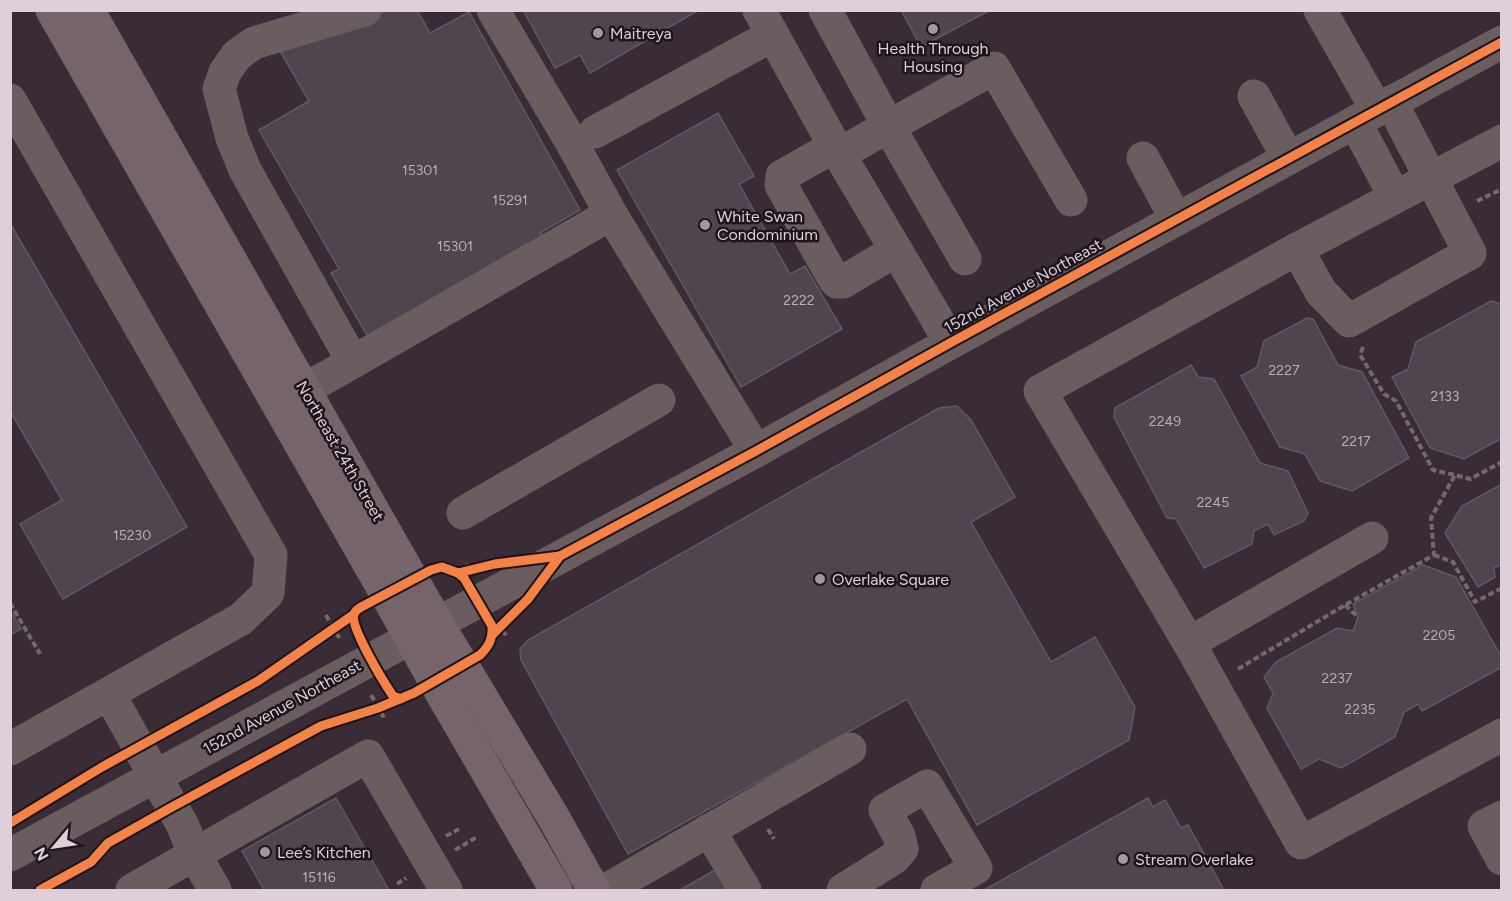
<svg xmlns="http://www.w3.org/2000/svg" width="1512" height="901" font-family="Figtree,sans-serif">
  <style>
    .building { fill: #4e454e; stroke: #605862; stroke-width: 1.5 }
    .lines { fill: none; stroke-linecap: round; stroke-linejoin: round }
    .path { stroke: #73686c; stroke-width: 4; stroke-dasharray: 6 3; stroke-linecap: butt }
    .minor { stroke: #695d60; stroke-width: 33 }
    .major { stroke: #75646a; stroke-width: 33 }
    .cycleway-casing { stroke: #1e141c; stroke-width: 13 }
    .cycleway { stroke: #f48246; stroke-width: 9 }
    .poi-dot { fill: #a496a1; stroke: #1e141c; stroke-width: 2 }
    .labels { text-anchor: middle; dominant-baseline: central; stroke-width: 5; stroke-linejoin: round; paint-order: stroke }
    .number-label { font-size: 14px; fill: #baacb7 }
    .poi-label { font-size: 16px; fill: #decfda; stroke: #1e141c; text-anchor: start }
    .street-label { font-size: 16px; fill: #decfda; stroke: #1e141c }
  </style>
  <rect width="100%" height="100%" fill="#392c36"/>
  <g class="building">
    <path d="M391,10H417L430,33L469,12L580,210L540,233L547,244L372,344L331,273L339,269L259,130L309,101L274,41Z"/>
    <path d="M523,10H699L590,73L580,55L555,68Z"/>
    <path d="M901,10H990L921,47Z"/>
    <path d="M718,113L754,176L739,184L790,274L805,266L842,329L741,387L617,170Z"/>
    <path d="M10,223L187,527L63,599L20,524L62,500L10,411Z"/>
    <path d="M1491,301L1502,304V438L1464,459L1430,448L1392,377L1408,369L1416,342Z"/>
    <path d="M1307,318L1313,319L1338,365L1362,372L1409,458L1352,491L1320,481L1305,454L1280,447L1241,376L1257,367L1264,341Z"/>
    <path d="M1191,365L1198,377L1214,379L1260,463L1288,471L1308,513L1304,521L1274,535L1268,524L1254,531L1252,544L1204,568L1176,519L1167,518L1114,417L1115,408Z"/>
    <path d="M957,406L971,420L1015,497L971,522L1051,662L1095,637L1135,707L1129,740L977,825L907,699L628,854L521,660L520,649L528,640L939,408Z"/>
    <path d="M1502,484V564L1494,568L1495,577L1478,587L1445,533L1462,506Z"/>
    <path d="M1423,565L1456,577L1502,658V667L1422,711L1418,704L1404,712L1395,737L1341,768L1319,759L1301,769L1267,708L1273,693L1264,677L1276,662L1337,628L1353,631L1358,617L1353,604Z"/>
    <path d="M10,610L21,629L10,635Z"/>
    <path d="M336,798L389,890H264L242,851Z"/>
    <path d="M1148,798L1153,807L1165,800L1181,828L1188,825L1224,890H984Z"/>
    <path d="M720,867L734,890H680L713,871Z"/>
  </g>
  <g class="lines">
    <g class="path">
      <path d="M1477,201L1502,189"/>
      <path d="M1363,347L1360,355L1384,394L1396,401L1433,470L1455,475"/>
      <path d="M1434,555L1453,562L1475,602L1502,588"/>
      <path d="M466,564L468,567"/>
      <path d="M10,603L40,654"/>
      <path d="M1345,605L1358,617"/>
      <path d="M326,615L331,624"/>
      <path d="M503,630L506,636"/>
      <path d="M336,633L341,640"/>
      <path d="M1238,669L1345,605L1434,555L1431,518L1455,475L1470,479L1502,462"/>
      <path d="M371,695L376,703"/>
      <path d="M381,712L385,720"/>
      <path d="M768,829L774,839"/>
      <path d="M446,836L459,829"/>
      <path d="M455,850L477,837"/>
      <path d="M397,884L406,878"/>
    </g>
    <g class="minor">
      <path d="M493,10L572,143L611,214L756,451"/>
      <path d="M759,10L839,154L934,314L950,343"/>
      <path d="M825,10L889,127L965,259"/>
      <path d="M1320,10L1377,110"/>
      <path d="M1254,96L1288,158"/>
      <path d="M10,100L271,555L268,593L241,619L10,749"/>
      <path d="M1355,122L1395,197"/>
      <path d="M595,132L773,35"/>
      <path d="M1502,141L1297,249L1040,391L1189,643L1301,843L1502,735"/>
      <path d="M835,146L782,176L781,185L834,279L837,282H843L896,250"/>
      <path d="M839,154L994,68L1071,200"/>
      <path d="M1143,158L1176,219"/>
      <path d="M1297,249L1321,292L1349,321L1470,253L1391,102"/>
      <path d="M353,362L245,170L232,138L219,89L225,72L237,55L254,43L365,10"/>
      <path d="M304,390L611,214"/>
      <path d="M463,513L659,400"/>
      <path d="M1189,643L1372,538"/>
      <path d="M109,694L182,824L195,855L215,890"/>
      <path d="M1502,817L1484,826L1502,859"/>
      <path d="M709,830L745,890"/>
      <path d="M10,855L756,451L950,343L1502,42"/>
      <path d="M132,890L368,756L446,890"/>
      <path d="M606,890L850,749"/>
      <path d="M843,890L894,858L902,849L899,836L885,810L927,786L976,868L937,890"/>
    </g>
    <g class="major">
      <path d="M52,10L380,583L442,694L556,890"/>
      <path d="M88,10L437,623L555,820L594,890"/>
    </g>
    <g class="cycleway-casing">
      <g id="cycleway">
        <path d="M458,573L495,564L560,556L756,451L950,343L1502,42"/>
        <path d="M493,634L528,599L560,556"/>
        <path d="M10,823L102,767L258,681L353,615"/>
        <path d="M40,890L91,862L108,843L172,807L321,726L378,708L414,693L480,655C489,646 493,639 492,626L464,578L458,573L442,567L431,570L365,605C361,607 356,609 354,614C349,626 385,684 393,696L401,699"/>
      </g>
    </g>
    <use href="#cycleway" class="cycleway"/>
  </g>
  <g class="poi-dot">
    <circle cx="933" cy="29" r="6"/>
    <circle cx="598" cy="33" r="6"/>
    <circle cx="705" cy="225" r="6"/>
    <circle cx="820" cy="579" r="6"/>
    <circle cx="265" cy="852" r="6"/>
    <circle cx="1123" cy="859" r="6"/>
  </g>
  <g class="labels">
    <g class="number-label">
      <text x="420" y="170">15301</text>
      <text x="510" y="200">15291</text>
      <text x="455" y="246">15301</text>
      <text x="799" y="300">2222</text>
      <text x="1284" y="370">2227</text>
      <text x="1445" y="396">2133</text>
      <text x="1165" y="421">2249</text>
      <text x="1356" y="441">2217</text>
      <text x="1213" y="502">2245</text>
      <text x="132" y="535">15230</text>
      <text x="1439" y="635">2205</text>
      <text x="1337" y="678">2237</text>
      <text x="1360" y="709">2235</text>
      <text x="319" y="877">15116</text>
    </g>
    <g class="poi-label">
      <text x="610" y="33">Maitreya</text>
      <text x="933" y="48" text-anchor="middle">Health Through<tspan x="933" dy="18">Housing</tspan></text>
      <text x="717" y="216">White Swan<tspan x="717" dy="18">Condominium</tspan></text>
      <text x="832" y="579">Overlake Square</text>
      <text x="277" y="852">Lee’s Kitchen</text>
      <text x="1135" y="859">Stream Overlake</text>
    </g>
    <g class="street-label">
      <text transform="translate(1023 286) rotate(-29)">152nd Avenue Northeast</text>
      <text transform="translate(340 451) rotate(60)">Northeast 24th Street</text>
      <text transform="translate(282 707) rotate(-29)">152nd Avenue Northeast</text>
    </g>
  </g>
  <rect width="1512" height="901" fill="none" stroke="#decfda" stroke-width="24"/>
  <g transform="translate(54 847) rotate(241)" stroke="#1e141c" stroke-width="4.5" paint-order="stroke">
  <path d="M0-4.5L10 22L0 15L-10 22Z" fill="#decfda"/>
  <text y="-9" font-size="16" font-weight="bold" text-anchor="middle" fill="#decfda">N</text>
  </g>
</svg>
